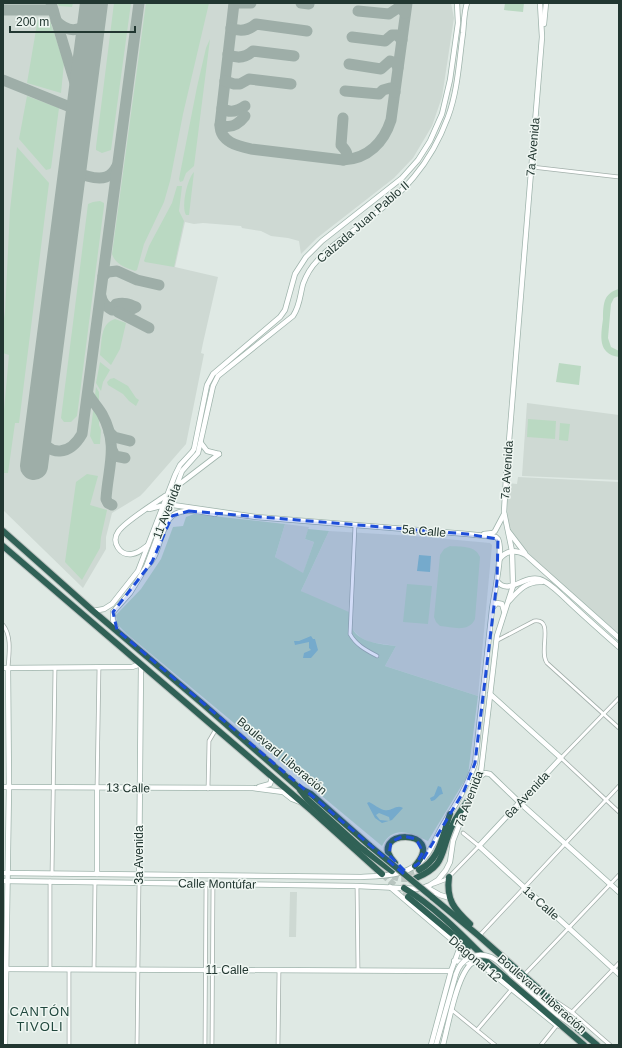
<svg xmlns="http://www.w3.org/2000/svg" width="622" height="1048" font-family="Arial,sans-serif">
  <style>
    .built { fill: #ced9d3 }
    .green { fill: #bad9c2 }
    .water { fill: #8bc1ca; fill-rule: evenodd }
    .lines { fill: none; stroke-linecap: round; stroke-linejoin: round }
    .taxiway { stroke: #9eaea8; stroke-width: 11 }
    .runway { stroke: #9eaea8; stroke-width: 28 }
    .highway-tunnel { stroke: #b9c5c0; stroke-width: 6; stroke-dasharray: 6 3; stroke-linecap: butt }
    .street-casing { stroke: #a3b0ab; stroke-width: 4.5 }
    .secondary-casing { stroke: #9fb4ac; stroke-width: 6 }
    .highway-casing { stroke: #bdc3c1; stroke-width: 8 }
    .street { stroke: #fff; stroke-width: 3 }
    .secondary { stroke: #fff; stroke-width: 4.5 }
    .highway { stroke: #306156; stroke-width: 6 }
    .secondary-bridge-casing { stroke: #9fb4ac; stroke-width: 6; stroke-linecap: butt }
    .highway-bridge-casing { stroke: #bdc3c1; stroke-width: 8; stroke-linecap: butt }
    .secondary-bridge { stroke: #fff; stroke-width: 4.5 }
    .highway-bridge { stroke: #306156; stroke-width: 6 }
    .marked { fill: #1d4ed8; fill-opacity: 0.2; stroke: #1d4ed8; stroke-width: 3; stroke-dasharray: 8 5; stroke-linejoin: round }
    .labels { text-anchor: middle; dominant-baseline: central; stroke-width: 3; stroke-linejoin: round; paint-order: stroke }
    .street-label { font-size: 12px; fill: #223731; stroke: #eff6f2 }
    .neighbourhood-label { font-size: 13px; letter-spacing: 1px; fill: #20473d; stroke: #eff6f2 }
  </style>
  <rect width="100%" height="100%" fill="#dfe9e4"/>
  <g class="built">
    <path d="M3,3H451L454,18L442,97L432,126L413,158L394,178L317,238L301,254L299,241L288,238L271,236L261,231L242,228L241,226L203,223L194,224L185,222L175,267L218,277L203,343L201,353L204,354L186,444L145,491L140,496L112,513L106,537V549L83,588L3,510Z"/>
    <path d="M527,403L619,415V480L522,476Z"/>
    <path d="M518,477L619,482V637L540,565L521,545L512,533L509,525L507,516L508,483L517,484Z"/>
    <path d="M285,524L309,527L305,539L314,542L303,574L275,557Z"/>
    <path d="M329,531L414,536L490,543L492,545L478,696L385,666L396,646L369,642L361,638L351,628L349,618L301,591Z"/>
    <path d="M290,892H297L296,937H289Z"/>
  </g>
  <g class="green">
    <path d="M57,3H73L72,7L59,6Z"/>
    <path d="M114,3H131L111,150L102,153L96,150V147Z"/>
    <path d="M146,3H209L183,114L170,181L164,202L144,244L137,270L135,271C126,268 115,264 112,254Z"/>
    <path d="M505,3H524L523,12L504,10Z"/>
    <path d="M41,18H49L64,63L61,93L27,83L37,24L38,20Z"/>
    <path d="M210,39L194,166L186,173L183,181L180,182L179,179L197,87L206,48Z"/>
    <path d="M27,96L59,108L51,168L50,169L46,170L19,139Z"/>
    <path d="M17,147L49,183L19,423H15L8,473H3V421L9,355L3,353V325L5,312L10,210Z"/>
    <path d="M194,172L189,215H186C181,207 187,179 194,172Z"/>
    <path d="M177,186H182L179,211L184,221L174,267L145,262L144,261L149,246L172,203Z"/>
    <path d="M100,201L104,203V206L77,416L71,422H64L61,418L88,204L93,202Z"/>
    <path d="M619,289V296L614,298L611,304L608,338L611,347L619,351V357C597,354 601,335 603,319C603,312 603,304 606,298C609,293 614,290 619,289Z"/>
    <path d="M115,319L126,323L120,349L111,365L100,355C102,342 100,323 115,319Z"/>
    <path d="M100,362L110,370L103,382L101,391L96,383Z"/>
    <path d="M559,363L581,366L579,385L556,382Z"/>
    <path d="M114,378L128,386L136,398L139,400L136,406L129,401L123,394L108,385L107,382L110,379Z"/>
    <path d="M96,387L99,392V425L101,430L100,444H94L90,436Z"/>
    <path d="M528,419L556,421L555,439L527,437Z"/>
    <path d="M560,423L570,424L568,441L559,440Z"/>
    <path d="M87,474L98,476L90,505L107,510L101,537L100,548L82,580L65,562L76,482Z"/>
    <path d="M194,514L285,524L275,557L303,573L314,542L305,539L308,529L329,531L301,591L349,612C348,642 374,643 396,646L385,666L478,696L468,775L428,841C411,833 393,824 382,846L127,634L117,624L116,615L141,589L161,559L173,527L183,526L186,517Z"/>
    <path d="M450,546C461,547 475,545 480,557L475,619C469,633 452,627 440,626L436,622L434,617L440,555L444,549Z"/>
    <path d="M407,584L432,586L428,624L403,622Z"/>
  </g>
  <g class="water">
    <path d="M419,555L431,556L430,572L417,571Z"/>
    <path d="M311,636L313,639H315L318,650L311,658H303L304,653L311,650L309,648V642L295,645L294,641H299Z"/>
    <path d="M438,786L441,787L443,794C438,794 437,801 431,801L430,798L434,796Z"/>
    <path d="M369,802C374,804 379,809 384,810C392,812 396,804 403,808L392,820L382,823L375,818L367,803ZM379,813L389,817L390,821L380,820L376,815Z"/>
  </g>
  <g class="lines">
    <g class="taxiway">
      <path d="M51,3L81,103"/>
      <path d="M234,3L220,125C220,142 238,146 251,149L343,160C368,159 384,142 391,120L407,3"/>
      <path d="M239,3H251"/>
      <path d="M301,3L309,4"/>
      <path d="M3,10H53"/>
      <path d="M358,11L389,14L398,8H401L405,13"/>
      <path d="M56,21C69,33 77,32 91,22"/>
      <path d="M231,28C240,32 248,31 256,24L307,31"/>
      <path d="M352,37L385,41L392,35H397L402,40"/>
      <path d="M228,54C237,59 245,58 253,51L294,56"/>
      <path d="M349,64L381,69L390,61L396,63L398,68"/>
      <path d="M3,80L80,111"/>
      <path d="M225,81L234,84H240L249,79L291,84"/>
      <path d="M345,91L379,94L383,90L390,88L395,92"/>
      <path d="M222,108C230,114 238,111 245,106"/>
      <path d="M343,118L341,145C345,150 351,155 343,160"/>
      <path d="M220,125C231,129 238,125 245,116"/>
      <path d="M72,168C78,175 97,180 106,177C112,175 115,170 117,166"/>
      <path d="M103,276L108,272L117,271L137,280L159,285"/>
      <path d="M101,296C102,303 106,306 112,310L116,304C124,302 129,304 136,307L126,312H120"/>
      <path d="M118,312L149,328"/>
      <path d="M88,394C92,401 98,407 102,414C119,445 108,467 106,499L108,503L112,505"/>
      <path d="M109,432L114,437L130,441"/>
      <path d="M38,435C50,458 70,455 82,434L139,3"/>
      <path d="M112,450L115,456L125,458"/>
    </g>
    <path class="runway" d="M34,466L94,3"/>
    <g class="highway-tunnel">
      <path d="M399,873H409L419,870"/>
      <path d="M384,874L400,879H412"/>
      <path d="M383,875L408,897"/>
    </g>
    <g class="street-casing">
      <g id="street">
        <path d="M532,167L619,177"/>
        <path d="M355,525L350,634C356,645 366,650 377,656"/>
        <path d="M3,625C12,636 9,654 8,668"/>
        <path d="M496,641L534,621C555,618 538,651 547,663L619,728"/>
        <path d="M619,698L561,758L619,812"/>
        <path d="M97,788L99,667"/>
        <path d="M208,789L209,741L216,729"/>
        <path d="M52,874L55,668"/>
        <path d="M434,884L447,879L479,846L463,833"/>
        <path d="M357,886L358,970"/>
        <path d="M479,936L619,786"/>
        <path d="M50,969V881"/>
        <path d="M69,969V1045"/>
        <path d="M94,969L95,882"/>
        <path d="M524,975L619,875"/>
        <path d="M557,1002L572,1012L610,1045"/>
        <path d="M452,1010L495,1045"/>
        <path d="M572,1012L619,963"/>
        <path d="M477,1030L511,990"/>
        <path d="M137,1045L139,883"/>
        <path d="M205,1045L206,884"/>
        <path d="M212,1045L213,884"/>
        <path d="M278,1045L279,970"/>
        <path d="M541,1045L557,1025"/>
      </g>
    </g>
    <g class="secondary-casing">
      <g id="secondary">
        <path d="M544,24L546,3"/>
        <path d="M201,443L207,451L219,454"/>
        <path d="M181,483L219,454"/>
        <path d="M149,509L161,506"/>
        <path d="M509,532L525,553"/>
        <path d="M484,534L493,533L495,531L504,514"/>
        <path d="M148,545C143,549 139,553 132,554C120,556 111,542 118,532C124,522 154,504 165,496"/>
        <path d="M499,560C506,550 515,549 526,555L619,638"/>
        <path d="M147,566C154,560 156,553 159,544C162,536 165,522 172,516C183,507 202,512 215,514"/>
        <path d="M497,581C508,596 524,575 539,579C550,582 560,594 568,601C585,617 602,632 619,647"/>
        <path d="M509,601C519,590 527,581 542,582"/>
        <path d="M493,607L497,603L502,604L504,611"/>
        <path d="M93,611L104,609L112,604L138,571L175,475L180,465L192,452L194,449L207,385L213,374L280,317L285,310L295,274L306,257L322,241L402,178L418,160L430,141L442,114L450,80L458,23L457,3"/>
        <path d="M117,630L113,620V612L130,593L146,567L182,471L198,453L213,386L218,376L293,316C300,306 300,295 303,284C306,276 311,267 317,261C329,246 347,236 362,224C403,193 430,166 448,117C458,90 459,61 463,33C464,23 464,12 467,3"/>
        <path d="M3,668L132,667L141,664L139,883"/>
        <path d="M490,694L561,758L479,846L619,974"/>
        <path d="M481,776L485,773L490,774L519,802L619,892"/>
        <path d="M3,787L253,788L283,792L292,799L300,802"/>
        <path d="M259,787L270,784L271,781V777"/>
        <path d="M3,873L361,877C385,876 413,876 428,853C434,844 438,833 444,823C456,804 468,785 475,763C481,712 486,660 492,609C494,594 504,551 498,539L496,537L467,534L256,517L173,505"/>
        <path d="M97,874V788"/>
        <path d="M3,881L357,886L420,889L430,885L438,880L446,870L450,862L453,841L469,799L481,772L497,636L513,586L512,551L504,512L506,478L542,37L540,3"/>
        <path d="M390,887L478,962L555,1024L560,1026"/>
        <path d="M426,887L440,895L450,898"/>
        <path d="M454,961L473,963"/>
        <path d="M3,969L451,971"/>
        <path d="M510,973L558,1015L575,1027"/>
        <path d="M5,1045L9,787L8,668"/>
        <path d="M431,1045L451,971L460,947"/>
        <path d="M436,1045L456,974"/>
        <path d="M443,1045C448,1026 457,974 472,963"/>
      </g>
    </g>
    <g class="highway-casing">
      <g id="highway">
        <path d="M3,531L93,611L204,705L299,788L311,794L370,846"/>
        <path d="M3,546L312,811L382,874"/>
        <path d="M300,790L307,799L360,847L392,871"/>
        <path d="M395,863C363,829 449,827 415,866"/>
        <path d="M419,870C441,859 442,835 450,814"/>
        <path d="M449,877C446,900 454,909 470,924"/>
        <path d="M416,878C446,865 440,854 451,828C455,818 463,808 469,799"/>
        <path d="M404,888C435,907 460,933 486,959"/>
        <path d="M408,897L468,947"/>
        <path d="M432,897L479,936L548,997L564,1012L578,1029L597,1045"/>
        <path d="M486,961L584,1045"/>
      </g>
    </g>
    <use href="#street" class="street"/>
    <use href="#secondary" class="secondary"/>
    <use href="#highway" class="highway"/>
    <g class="secondary-bridge-casing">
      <path id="secondary-bridge" d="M456,974C461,959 475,951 491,957C498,960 505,968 510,973"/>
    </g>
    <g class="highway-bridge-casing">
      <path id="highway-bridge" d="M370,846L432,897"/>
    </g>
    <use href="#secondary-bridge" class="secondary-bridge"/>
    <use href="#highway-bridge" class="highway-bridge"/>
  </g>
  <path class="marked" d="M189,511L467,534L498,539L497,581L475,763L464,791L422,861L415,866L423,852L416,839L403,836L391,842L389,855L406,872L404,874L117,630L113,612L152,562L172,516Z"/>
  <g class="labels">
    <g class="street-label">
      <text transform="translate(533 147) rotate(-85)">7a Avenida</text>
      <text transform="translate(363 222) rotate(-41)">Calzada Juan Pablo II</text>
      <text transform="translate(507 470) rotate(-86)">7a Avenida</text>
      <text transform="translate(167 511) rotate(-69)">11 Avenida</text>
      <text transform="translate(424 531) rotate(5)">5a Calle</text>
      <text transform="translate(282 756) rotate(40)">Boulevard Liberación</text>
      <text transform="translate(128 788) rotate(1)">13 Calle</text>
      <text transform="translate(527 795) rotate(-47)">6a Avenida</text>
      <text transform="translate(469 799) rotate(-69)">7a Avenida</text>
      <text transform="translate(139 855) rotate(-90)">3a Avenida</text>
      <text transform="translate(217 884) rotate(1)">Calle Montúfar</text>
      <text transform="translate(541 903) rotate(42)">1a Calle</text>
      <text transform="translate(475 959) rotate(40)">Diagonal 12</text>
      <text x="227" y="970">11 Calle</text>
      <text transform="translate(542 994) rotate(41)">Boulevard Liberación</text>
    </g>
    <g class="neighbourhood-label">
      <text x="40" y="1011">CANTÓN<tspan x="40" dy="15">TIVOLI</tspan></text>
    </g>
  </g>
  <rect width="622" height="1048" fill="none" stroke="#223731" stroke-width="8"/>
  <path d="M10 26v6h125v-6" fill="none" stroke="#223731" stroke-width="2"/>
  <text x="16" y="26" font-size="12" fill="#223731" stroke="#eff6f2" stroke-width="3" paint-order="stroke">200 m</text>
</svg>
